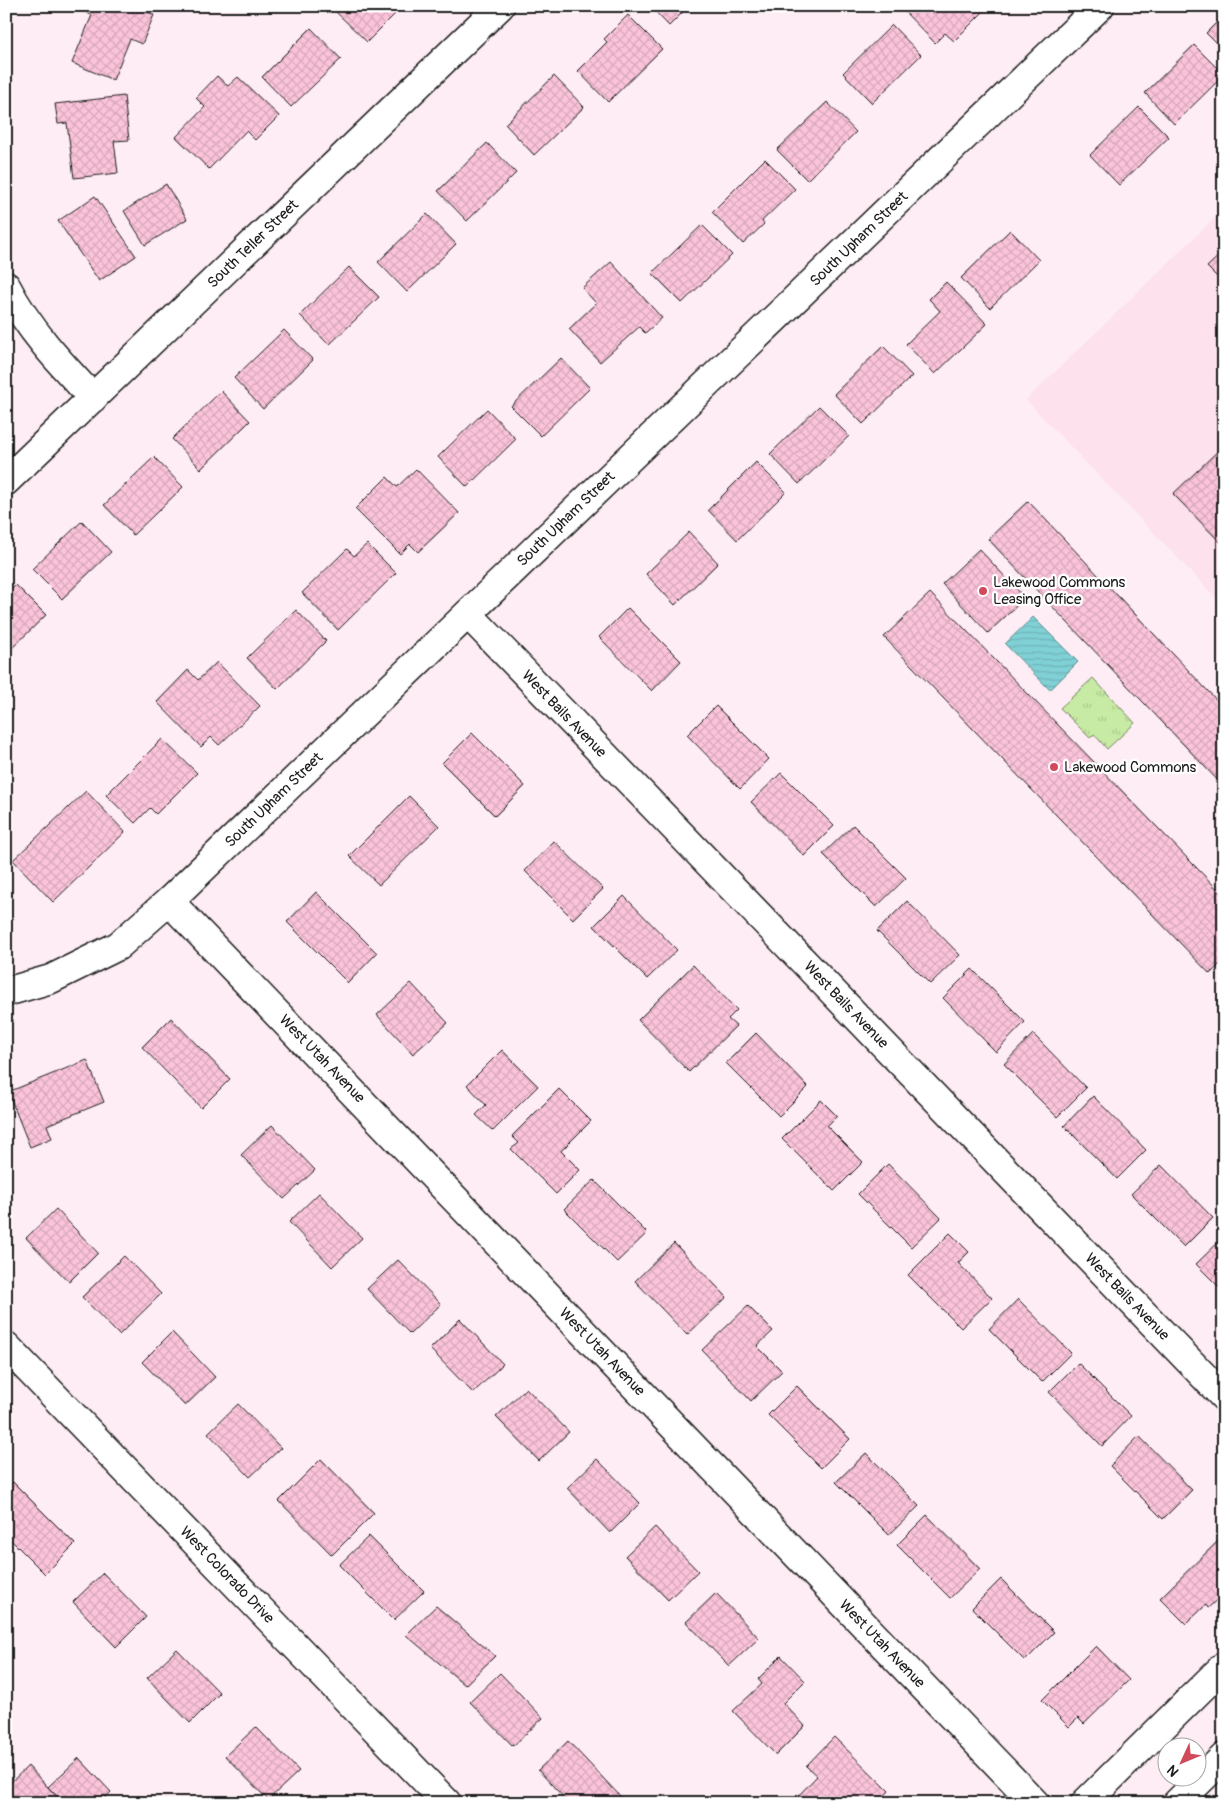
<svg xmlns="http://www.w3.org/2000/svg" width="1230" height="1809" font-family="Pangolin,sans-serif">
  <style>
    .built { fill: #fde1ec }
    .grass { fill: url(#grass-tufts); stroke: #728360 }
    .water { fill: url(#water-rules); stroke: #58898c }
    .building { fill: url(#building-cross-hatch); stroke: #1c1c1c }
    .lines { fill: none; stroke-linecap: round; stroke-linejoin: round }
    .minor-casing { stroke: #1c1c1c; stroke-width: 31 }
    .major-casing { stroke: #1c1c1c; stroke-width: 31 }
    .minor { stroke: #fff; stroke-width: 28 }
    .major { stroke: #fff; stroke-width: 28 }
    .poi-dot { fill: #d1495b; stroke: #fff; stroke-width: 2 }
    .labels { text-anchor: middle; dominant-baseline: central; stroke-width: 4.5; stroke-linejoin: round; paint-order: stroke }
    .street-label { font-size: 15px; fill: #1c1c1c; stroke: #fff }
    .poi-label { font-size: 15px; fill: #1c1c1c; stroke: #fff; text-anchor: start }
  </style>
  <defs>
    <pattern id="grass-tufts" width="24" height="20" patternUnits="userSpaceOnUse" patternTransform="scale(1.25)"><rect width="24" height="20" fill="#c7eaa4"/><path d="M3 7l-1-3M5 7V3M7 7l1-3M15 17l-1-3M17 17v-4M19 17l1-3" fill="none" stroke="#aac88d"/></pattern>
    <pattern id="water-rules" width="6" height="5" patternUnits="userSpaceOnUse" patternTransform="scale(1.25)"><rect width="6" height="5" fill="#80d1d6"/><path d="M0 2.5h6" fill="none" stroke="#6eb3b7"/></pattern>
    <pattern id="building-cross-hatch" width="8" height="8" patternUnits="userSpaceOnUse" patternTransform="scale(1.25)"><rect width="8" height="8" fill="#fcc4db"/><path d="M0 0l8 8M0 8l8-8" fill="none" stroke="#d7a8bb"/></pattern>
  </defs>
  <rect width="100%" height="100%" fill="#feedf4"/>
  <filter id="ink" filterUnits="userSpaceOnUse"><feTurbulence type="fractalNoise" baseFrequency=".02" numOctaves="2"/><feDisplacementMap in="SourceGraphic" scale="10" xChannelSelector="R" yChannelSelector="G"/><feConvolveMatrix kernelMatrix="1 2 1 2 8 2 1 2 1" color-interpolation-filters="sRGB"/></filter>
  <g filter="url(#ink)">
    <path class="built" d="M1224,209V606L1026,400Z"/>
    <path class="grass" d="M1093,678L1135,723L1107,749L1094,734L1090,738L1060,708Z"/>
    <path class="water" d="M1033,617L1078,662L1050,690L1005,644Z"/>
    <g class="building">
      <path d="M81,6H134L154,15L142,44L130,39L113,80L72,63L92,15L79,10Z"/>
      <path d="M342,6H403L367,42L336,12Z"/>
      <path d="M650,6H689L669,26Z"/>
      <path d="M899,6H989L954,41L945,33L935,43Z"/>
      <path d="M628,15L662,49L608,102L578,71L607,42L604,39Z"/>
      <path d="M1224,15V51L1206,33Z"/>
      <path d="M892,25L921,55L872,103L843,73Z"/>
      <path d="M311,28L341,59L291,107L262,77Z"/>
      <path d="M1194,45L1224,75L1174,124L1145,93Z"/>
      <path d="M217,76L228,86L238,77L279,116L255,140L246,131L209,169L176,137L205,107L196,98Z"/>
      <path d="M554,76L584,107L534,155L505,124Z"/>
      <path d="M124,96L129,140L114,141L118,173L74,178L67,123L58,124L55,104Z"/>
      <path d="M827,102L856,132L807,180L777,150Z"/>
      <path d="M1139,107L1169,137L1119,185L1090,155Z"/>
      <path d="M487,143L516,173L467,221L438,191Z"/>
      <path d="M765,159L795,189L762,221L764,224L743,244L712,212Z"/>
      <path d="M166,184L187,219L145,245L124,211Z"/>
      <path d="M95,196L136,256L99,281L58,221Z"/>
      <path d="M427,214L456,244L407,292L378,262Z"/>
      <path d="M702,225L732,255L682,303L652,273Z"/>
      <path d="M1010,230L1039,260L990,308L961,278Z"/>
      <path d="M1224,251V284L1207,267Z"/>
      <path d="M611,262L662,318L645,333L639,327L600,362L569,329L596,303L582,288Z"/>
      <path d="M349,267L379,297L329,345L300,315Z"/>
      <path d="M946,282L987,324L935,374L906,344L940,311L929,299Z"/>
      <path d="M284,330L313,360L263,409L234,378Z"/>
      <path d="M883,346L912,376L863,424L834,394Z"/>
      <path d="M561,358L590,388L541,436L511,406Z"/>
      <path d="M221,391L250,421L201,469L172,439Z"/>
      <path d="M819,406L849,436L799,484L770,454Z"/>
      <path d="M487,409L516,439L467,487L438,457Z"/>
      <path d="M1224,445V546L1173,494Z"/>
      <path d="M154,457L183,487L133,535L104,505Z"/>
      <path d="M756,462L786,492L737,540L708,510Z"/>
      <path d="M416,469L459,513L418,552L410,544L400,554L355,509L387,477L397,487Z"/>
      <path d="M1028,501L1224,708V787L988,539Z"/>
      <path d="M82,521L111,552L62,599L32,569Z"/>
      <path d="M689,532L718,563L675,605L646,574Z"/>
      <path d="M367,544L396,573L338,630L302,593L347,549L354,556Z"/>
      <path d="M979,549L1025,598L988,633L942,584Z"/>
      <path d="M16,585L46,615L6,654V595Z"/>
      <path d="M930,593L1224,896V960L1210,974L884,637Z"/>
      <path d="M628,608L681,661L652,691L599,637Z"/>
      <path d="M296,610L326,641L277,689L247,658Z"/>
      <path d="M217,662L260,706L219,745L211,737L201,747L157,702L188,670L198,680Z"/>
      <path d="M716,706L769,759L740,789L687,735Z"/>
      <path d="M472,733L525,786L495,816L442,763Z"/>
      <path d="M162,739L197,773L156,814L150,808L135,823L106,795Z"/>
      <path d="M781,773L834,826L804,856L751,802Z"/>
      <path d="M86,791L125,832L53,902L13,860Z"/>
      <path d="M409,796L439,826L379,885L349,856Z"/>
      <path d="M853,825L906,878L876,907L823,854Z"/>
      <path d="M554,841L603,889L573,919L525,871Z"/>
      <path d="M316,892L377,953L348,983L287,922Z"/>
      <path d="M624,896L677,950L647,979L594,926Z"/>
      <path d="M907,901L960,955L930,984L877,931Z"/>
      <path d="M693,965L737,1010L728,1019L736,1026L689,1072L638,1020Z"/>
      <path d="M972,969L1025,1022L996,1052L943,998Z"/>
      <path d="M411,983L448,1023L413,1054L377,1015Z"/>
      <path d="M171,1018L230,1079L201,1108L142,1047Z"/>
      <path d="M756,1033L808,1087L779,1116L726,1063Z"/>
      <path d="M1033,1034L1086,1088L1057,1117L1004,1064Z"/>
      <path d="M502,1050L538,1086L493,1131L476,1115L486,1105L467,1085Z"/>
      <path d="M87,1060L104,1102L47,1125L52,1138L30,1147L8,1092Z"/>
      <path d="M559,1089L591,1121L561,1151L580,1170L556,1194L511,1149L519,1143L512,1136Z"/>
      <path d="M1093,1096L1146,1150L1117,1179L1064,1126Z"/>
      <path d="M821,1100L837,1116L827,1126L863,1162L834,1191L782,1139Z"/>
      <path d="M272,1125L315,1170L284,1199L241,1155Z"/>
      <path d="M888,1164L941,1218L911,1247L858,1194Z"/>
      <path d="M1161,1165L1213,1218L1184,1247L1131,1194Z"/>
      <path d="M594,1180L647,1233L617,1262L564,1209Z"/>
      <path d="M319,1193L362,1238L332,1267L289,1222Z"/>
      <path d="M56,1209L98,1253L69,1282L26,1238Z"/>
      <path d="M950,1233L969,1252L958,1263L992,1298L961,1328L908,1275Z"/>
      <path d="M1224,1237V1292L1196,1264Z"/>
      <path d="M674,1243L727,1297L687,1335L635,1281Z"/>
      <path d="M124,1256L161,1294L119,1335L82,1297Z"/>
      <path d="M398,1260L441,1304L410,1334L367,1289Z"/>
      <path d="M1018,1299L1071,1353L1042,1382L989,1329Z"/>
      <path d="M748,1306L773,1331L757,1346L782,1371L751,1401L702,1350Z"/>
      <path d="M460,1319L503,1364L473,1393L430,1349Z"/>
      <path d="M172,1332L215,1377L185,1406L142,1362Z"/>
      <path d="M1078,1363L1131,1416L1102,1446L1049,1392Z"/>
      <path d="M797,1386L850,1439L821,1468L768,1415Z"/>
      <path d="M526,1388L569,1432L539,1461L496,1417Z"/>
      <path d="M238,1404L281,1448L250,1477L208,1433Z"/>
      <path d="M1139,1436L1192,1490L1163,1519L1110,1466Z"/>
      <path d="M866,1453L919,1506L889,1535L836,1482Z"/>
      <path d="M321,1459L374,1513L332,1555L279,1501Z"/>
      <path d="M597,1459L640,1503L610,1533L567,1488Z"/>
      <path d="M13,1482L75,1544L45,1574L6,1535V1489Z"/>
      <path d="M927,1515L980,1569L950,1598L897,1545Z"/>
      <path d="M655,1527L698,1571L668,1600L625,1556Z"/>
      <path d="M369,1536L424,1591L394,1620L339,1565Z"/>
      <path d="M1221,1538L1224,1542V1593L1208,1608L1206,1605L1186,1624L1160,1598Z"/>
      <path d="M103,1573L146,1617L116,1647L73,1602Z"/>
      <path d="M1001,1579L1054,1632L1025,1661L972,1608Z"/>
      <path d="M716,1593L759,1638L729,1666L686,1622Z"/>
      <path d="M436,1606L495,1656L465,1685L406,1635Z"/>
      <path d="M1096,1646L1129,1680L1084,1724L1078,1718L1069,1727L1042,1700Z"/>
      <path d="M177,1649L220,1693L190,1723L147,1678Z"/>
      <path d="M781,1656L805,1681L783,1703L805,1726L776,1755L733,1711L762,1684L758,1679Z"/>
      <path d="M500,1673L543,1718L513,1746L470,1702Z"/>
      <path d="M256,1727L299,1771L268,1800L225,1756Z"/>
      <path d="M834,1737L889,1791L878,1803H807L799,1795L817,1776L806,1766Z"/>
      <path d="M568,1741L621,1797L615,1803H569L538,1770Z"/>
      <path d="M79,1758L111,1792L100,1803H63L48,1787Z"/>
      <path d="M28,1766L63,1803H6V1787Z"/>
    </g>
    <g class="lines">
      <g class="minor-casing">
        <g id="minor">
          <path d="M6,286C28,329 60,363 93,398"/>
          <path d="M6,481L500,6"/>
          <path d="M468,614L1224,1397"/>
          <path d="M169,901L1035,1803"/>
          <path d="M6,992L51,979L118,946L169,901L1100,6"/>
          <path d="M6,1346L447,1803"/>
          <path d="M1085,1803L1224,1666"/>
        </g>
      </g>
      <g class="major-casing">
        <path id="major" d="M1177,1803L1224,1757"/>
      </g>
      <use href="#minor" class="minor"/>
      <use href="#major" class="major"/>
    </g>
  </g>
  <g class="poi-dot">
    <circle cx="983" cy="591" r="5"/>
    <circle cx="1054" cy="767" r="5"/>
  </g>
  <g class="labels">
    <g class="street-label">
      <text transform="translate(859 239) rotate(-44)">South Upham Street</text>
      <text transform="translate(253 244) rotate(-44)">South Teller Street</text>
      <text transform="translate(566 519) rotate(-44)">South Upham Street</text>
      <text transform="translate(564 714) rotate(46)">West Bails Avenue</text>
      <text transform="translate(274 800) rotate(-44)">South Upham Street</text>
      <text transform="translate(846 1005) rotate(46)">West Bails Avenue</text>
      <text transform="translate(322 1059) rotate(46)">West Utah Avenue</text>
      <text transform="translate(1127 1297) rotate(46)">West Bails Avenue</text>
      <text transform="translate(602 1352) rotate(46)">West Utah Avenue</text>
      <text transform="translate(227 1575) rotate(46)">West Colorado Drive</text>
      <text transform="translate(882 1644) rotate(46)">West Utah Avenue</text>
    </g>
    <g class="poi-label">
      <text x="993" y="582">Lakewood Commons<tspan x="993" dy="17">Leasing Office</tspan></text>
      <text x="1064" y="767">Lakewood Commons</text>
    </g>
  </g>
  <rect width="1230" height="1809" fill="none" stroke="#fff" stroke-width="25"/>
  <rect x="12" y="12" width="1205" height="1784" fill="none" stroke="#1c1c1c" stroke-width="2" filter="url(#ink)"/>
  <g transform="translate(1182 1762) rotate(226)"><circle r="24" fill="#ffffff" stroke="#a4a4a4"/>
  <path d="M0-4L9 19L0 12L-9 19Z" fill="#d1495b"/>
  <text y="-8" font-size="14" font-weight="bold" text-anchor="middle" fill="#1c1c1c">N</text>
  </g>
</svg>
